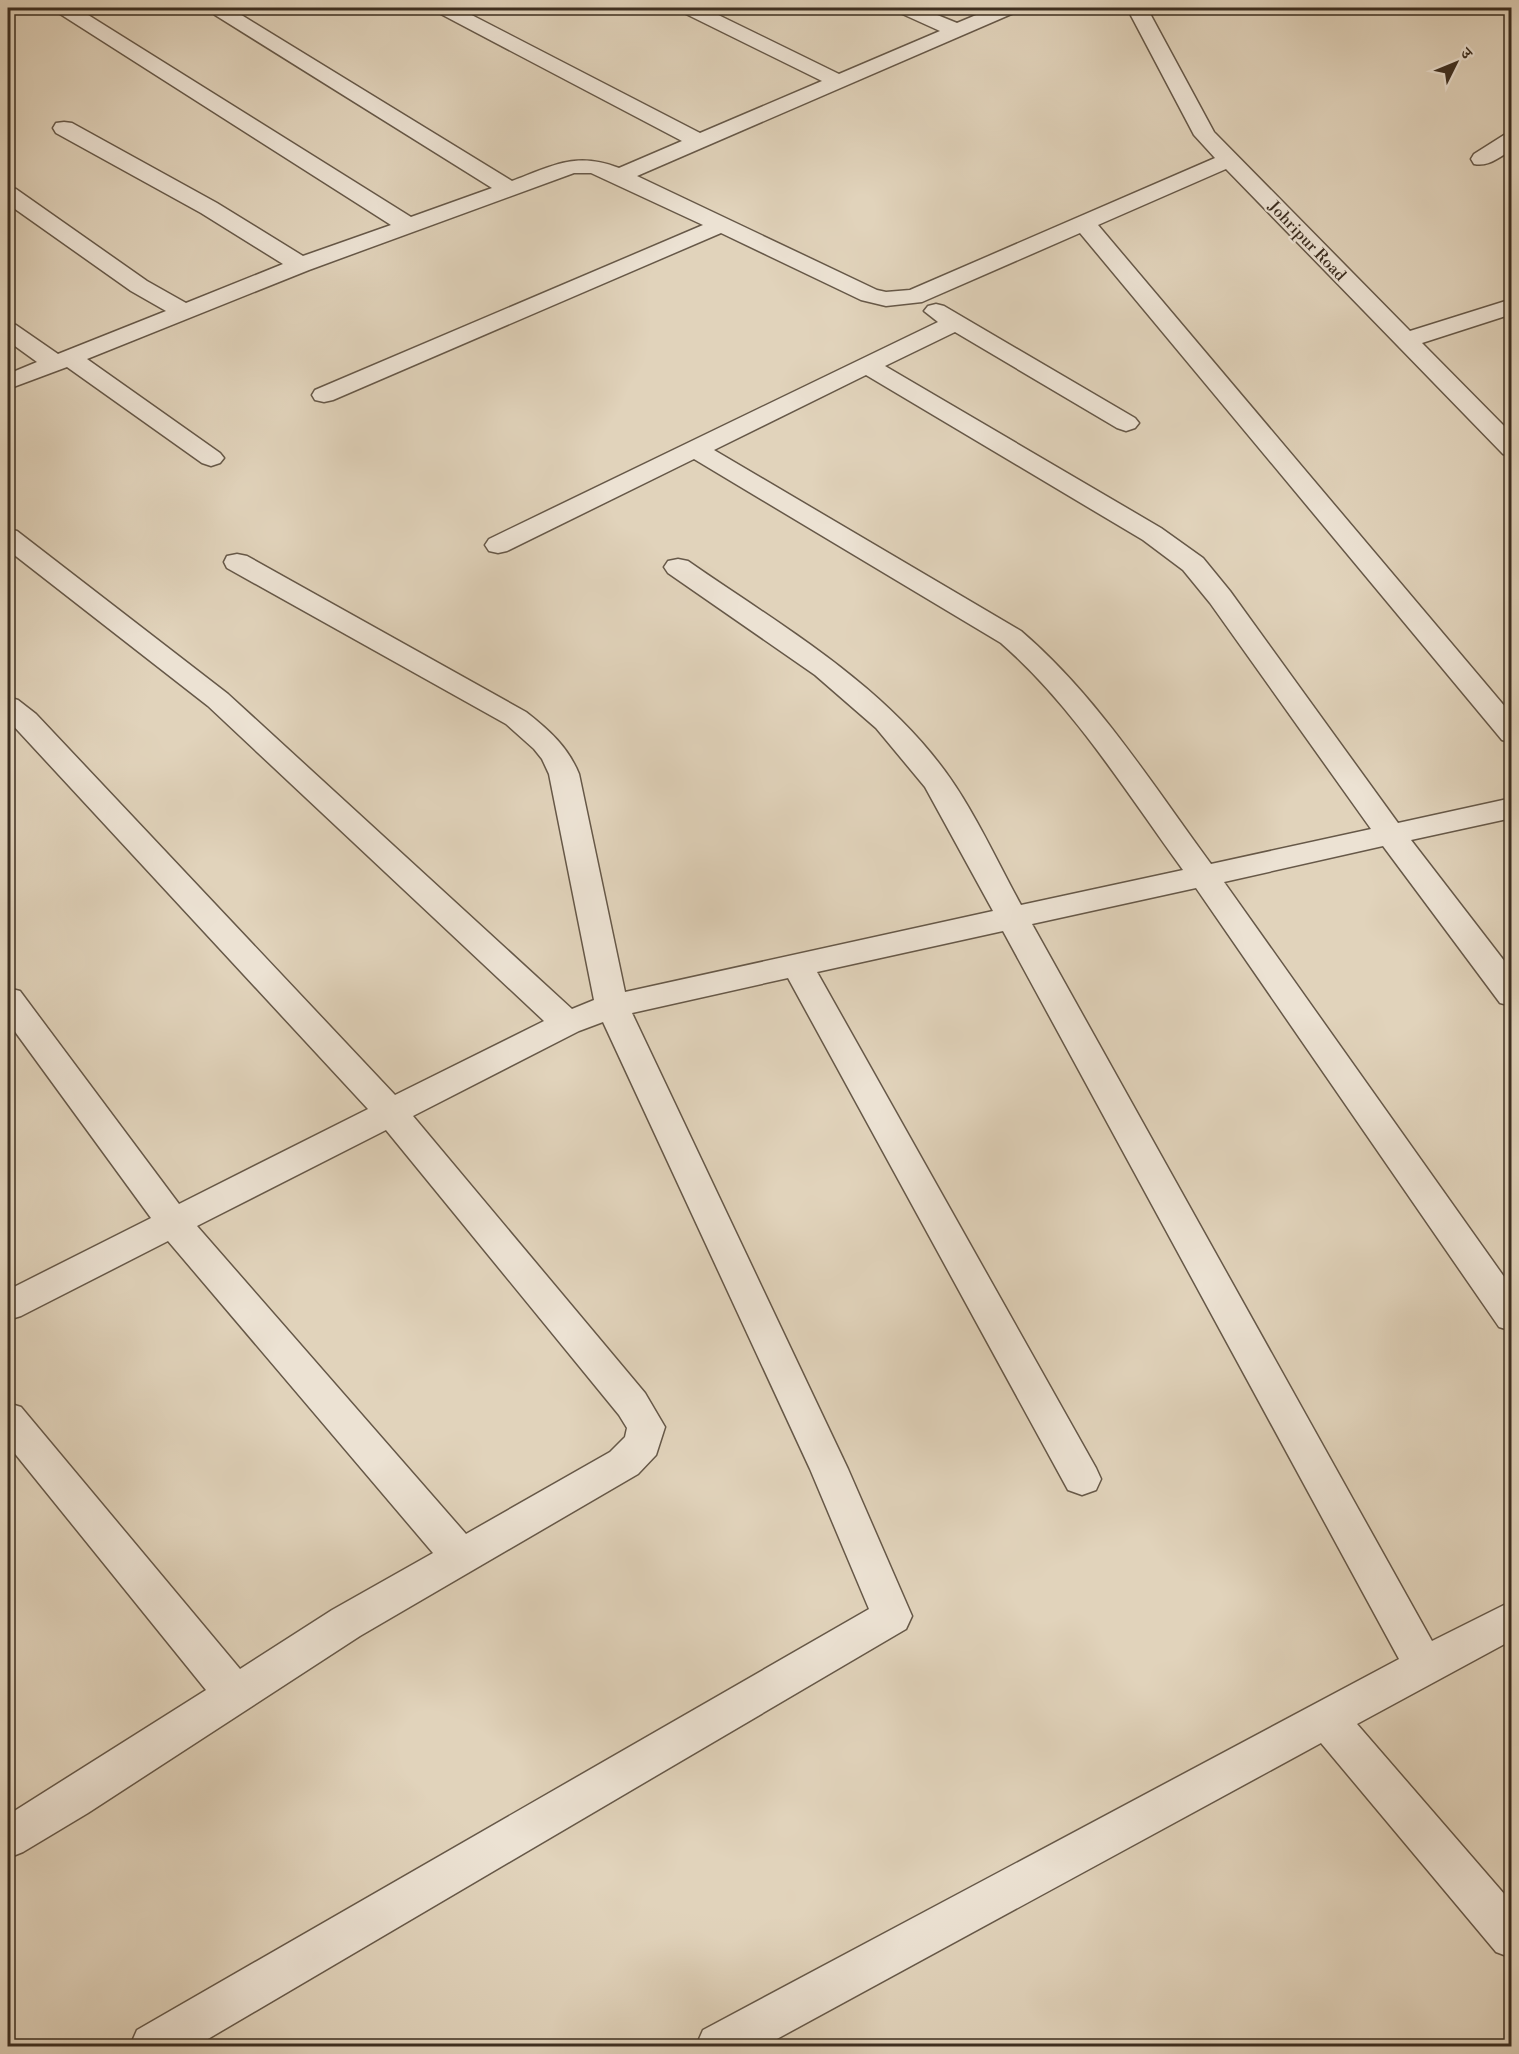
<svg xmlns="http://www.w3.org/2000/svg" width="1519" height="2054" font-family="'Libre Bodoni','Noto Serif Devanagari',serif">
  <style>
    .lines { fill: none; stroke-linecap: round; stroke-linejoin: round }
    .minor-casing { stroke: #665848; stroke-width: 3 }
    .minor { fill: #ece2d3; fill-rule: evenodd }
    .labels { text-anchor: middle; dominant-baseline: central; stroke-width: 4.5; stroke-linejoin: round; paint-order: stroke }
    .far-street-label { font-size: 16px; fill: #3d2f21; stroke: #ece2d3 }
  </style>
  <rect width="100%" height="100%" fill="#e1d3bb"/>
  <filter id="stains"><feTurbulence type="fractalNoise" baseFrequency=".00333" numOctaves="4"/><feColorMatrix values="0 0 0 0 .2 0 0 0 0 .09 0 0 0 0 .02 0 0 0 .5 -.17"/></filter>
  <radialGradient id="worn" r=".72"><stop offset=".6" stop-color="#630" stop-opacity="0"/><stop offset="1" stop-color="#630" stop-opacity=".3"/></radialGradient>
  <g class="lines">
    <g class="minor-casing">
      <g id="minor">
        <path d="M12,8H42L39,12H15Z"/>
        <path d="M54,8H77L411,217L492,188L215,15L212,11L215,8H230L512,181C552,166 576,151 619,168L682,141L437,12L434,8H458L700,133L822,81L682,12L679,8H704L839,74L940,31L898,12L895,8H920L957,23L993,8H1019L1016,12L637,176L877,290L886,292L910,290L1215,158L1194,135L1127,8H1147L1214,132L1410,331L1512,299V314L1422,343L1512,434V457L1503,454L1226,169L1098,225L1512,715V743L1502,740L1080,233L922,302L886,306L861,300L721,233L333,400L324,402L315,400L312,395L315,390L703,225L591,173H574L309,270L87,359L220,453L224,458L220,463L211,466L202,463L67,367L8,389V374L37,362L8,341V323L16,325L58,354L166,311L131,291L8,204V187L16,189L147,281L186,303L283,264L201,213L56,133L53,128L56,123L64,122L72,123L217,203L303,256L391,225L57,12Z"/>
        <path d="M1512,134V150C1499,157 1489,167 1474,164L1471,159L1474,154L1504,135Z"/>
        <path d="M936,304L944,306L1135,418L1139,423L1135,428L1126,431L1117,428L955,332L885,366L1161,528L1203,558L1230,591L1398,823L1512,798V818L1411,840L1512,971V1006L1500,1003L1383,846L1224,882L1512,1288V1331L1499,1327L1196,888L1032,924L1432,1641L1512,1601V1640L1357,1724L1512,1903V1958L1496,1952L1321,1743L764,2046H696L703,2030L1399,1659L1003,931L817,972L1096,1468L1101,1479L1096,1490L1082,1495L1068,1490L788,978L632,1013L848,1469L912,1616L906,1629L196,2046H130L137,2030L869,1609L810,1469L603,1022L579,1031L413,1116L645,1393L665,1427L656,1455L638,1474L360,1636L88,1813L23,1852L8,1858V1815L206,1690L8,1445V1403L21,1407L240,1669L332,1610L433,1553L168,1241L21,1316L8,1320V1290L151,1218L8,1022V988L20,991L179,1204L368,1109L8,720V697L18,700L36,714L395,1095L544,1021L208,706L8,550V529L17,531L228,694L572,1009L594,1000L549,774L542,759L534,749L506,724L227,568L224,562L227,556L237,554L247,556L526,712C549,730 568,747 579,774L625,992L993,911L925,787L876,728L815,675L668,573L664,567L668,561L678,559L688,561C780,625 884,684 950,778C976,815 999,865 1021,905L1183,870C1126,792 1074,707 1001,643L694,459L507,551L498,553L489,551L485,545L489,539L938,322L924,311L928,306ZM866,375L1143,540L1183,570L1210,603L1371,829L1211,864C1152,784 1097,696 1021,631L714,450ZM386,1130L619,1415L627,1428L625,1437L610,1452L466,1534L197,1226Z"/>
      </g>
    </g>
    <use href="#minor" class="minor"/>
  </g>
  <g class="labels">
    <g class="far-street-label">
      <text transform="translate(1307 241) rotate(46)">Johripur Road</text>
    </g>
  </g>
  <rect width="1519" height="2054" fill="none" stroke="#e1d3bb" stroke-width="30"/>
  <rect x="9" y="9" width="1501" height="2036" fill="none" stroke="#3d2f21" stroke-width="3"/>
  <rect x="15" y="15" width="1489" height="2024" fill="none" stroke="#3d2f21" stroke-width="1.5"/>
  <g transform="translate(1456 63) rotate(47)" stroke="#ece2d3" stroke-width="4.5" paint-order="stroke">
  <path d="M0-4.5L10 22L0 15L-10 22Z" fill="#3d2f21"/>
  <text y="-9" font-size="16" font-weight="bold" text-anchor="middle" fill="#3d2f21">उ</text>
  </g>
  <rect width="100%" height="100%" filter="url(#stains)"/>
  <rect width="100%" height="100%" fill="url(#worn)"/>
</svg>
